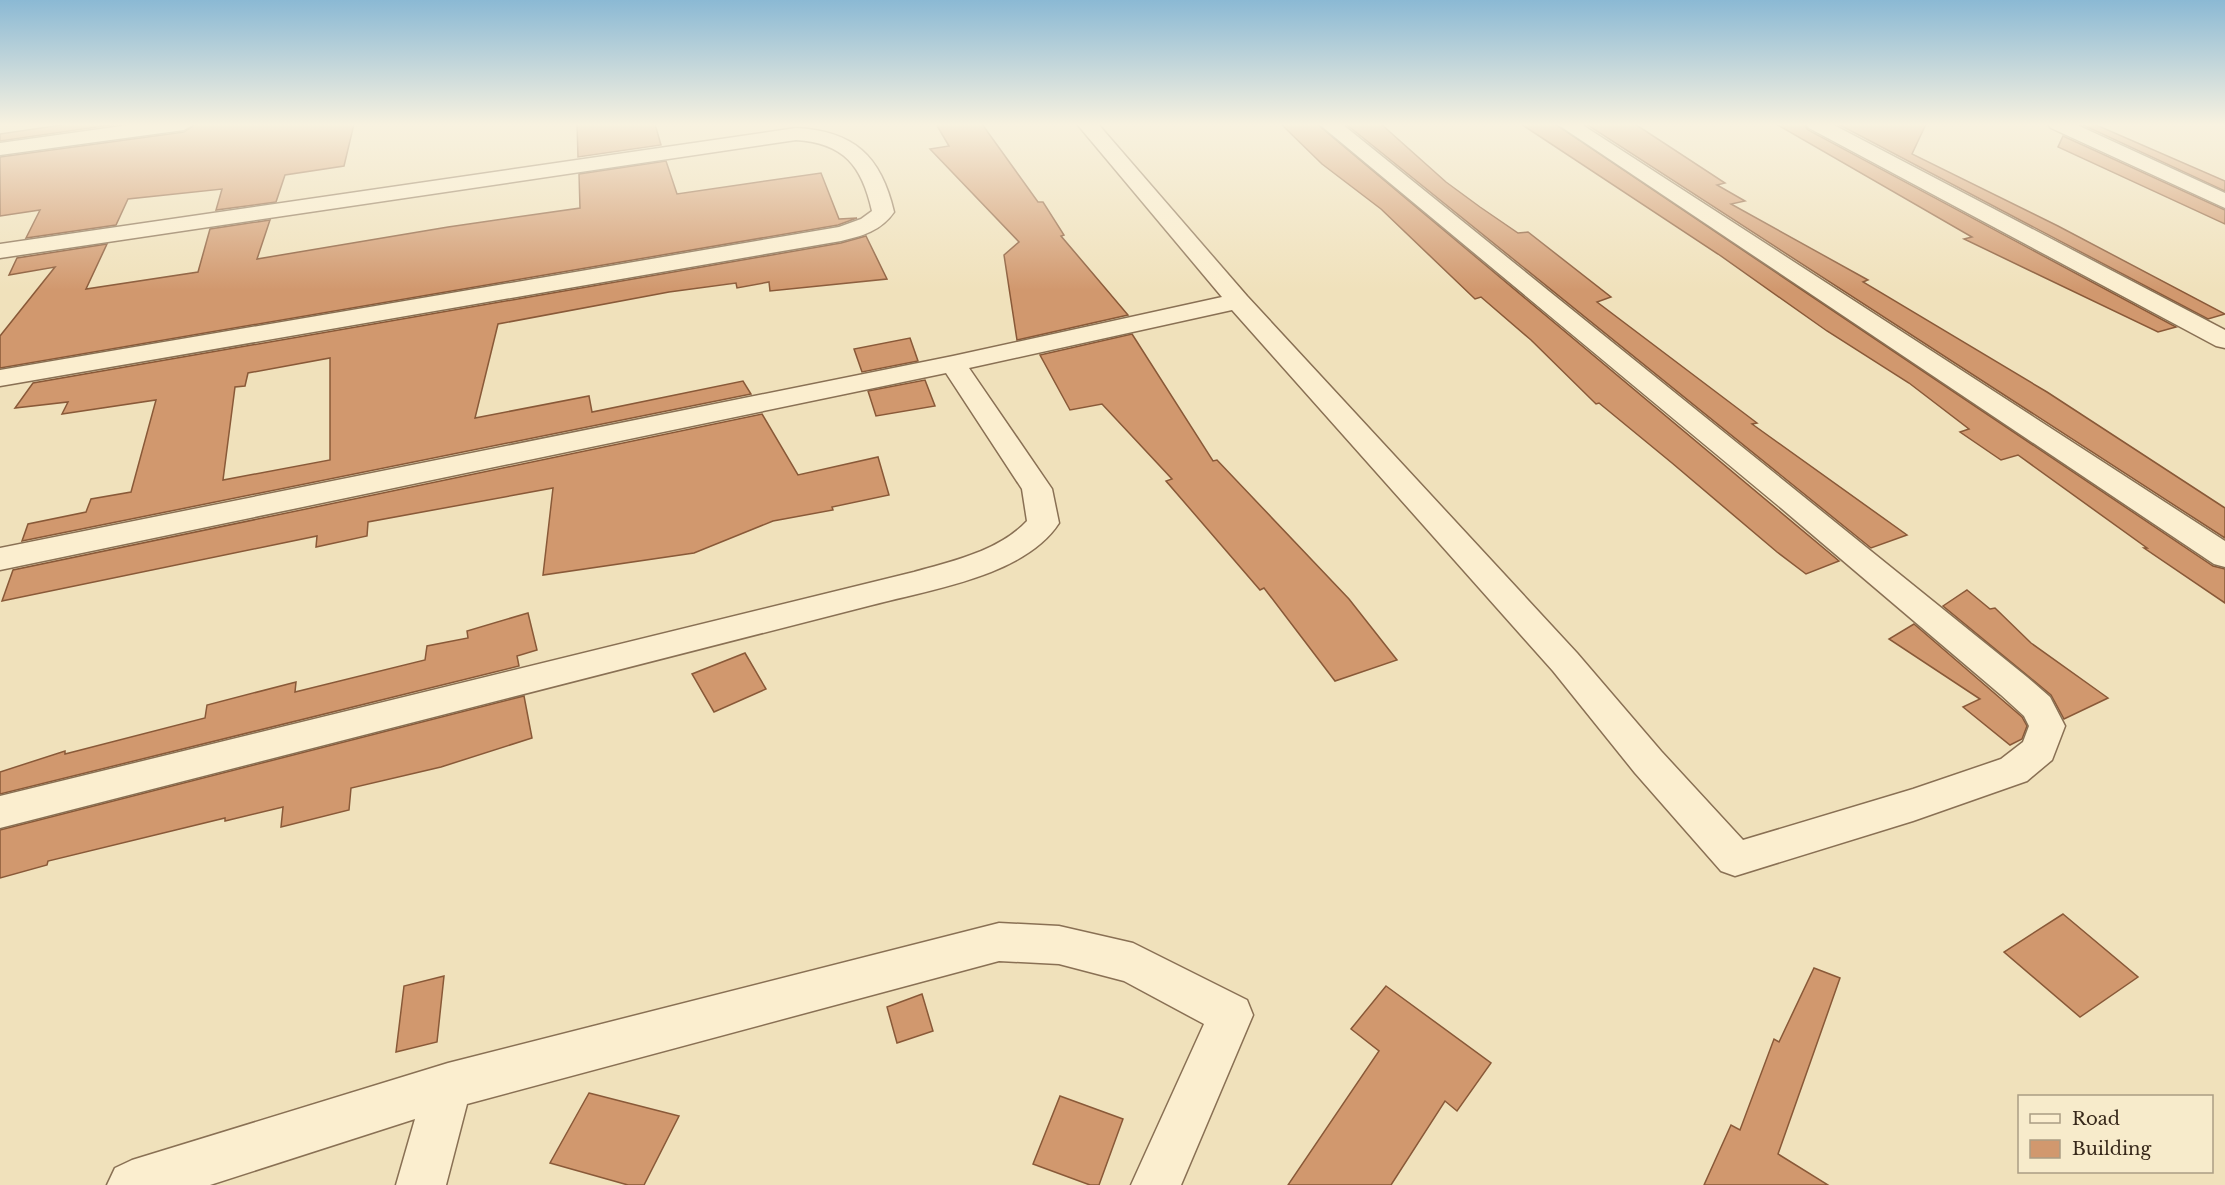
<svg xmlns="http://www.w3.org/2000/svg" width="2225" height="1185" font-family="'Libre Baskerville',serif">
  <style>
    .building { fill: #d1986e; stroke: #895938; stroke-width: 1.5; fill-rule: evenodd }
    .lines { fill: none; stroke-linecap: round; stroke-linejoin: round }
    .minor-casing { stroke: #897054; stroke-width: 3 }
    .minor { fill: #fbeecf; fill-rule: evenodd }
  </style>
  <rect width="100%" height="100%" fill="#f0e1bb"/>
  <g class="building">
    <path d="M68,124H117L0,141V134Z"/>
    <path d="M196,124H354L344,166L285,175L276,202L216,210L222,189L128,199L116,225L26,238L40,210L0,216V157L184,132Z"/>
    <path d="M577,124H655L661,145L578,157Z"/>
    <path d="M936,124H982L1038,202H1043L1064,235L1061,236L1128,315L1017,340L1004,255L1019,242L930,149L949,146Z"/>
    <path d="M1281,124H1317L1839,561L1806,574L1777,552L1672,463L1599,403L1596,404L1531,340L1481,297L1475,299L1381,209L1322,164Z"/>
    <path d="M1346,124H1381L1446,182L1480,207L1518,233L1528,232L1611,297L1597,302L1757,423L1752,424L1907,535L1871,548Z"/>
    <path d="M1521,124H1555L2213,566L2225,569V603L2144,548H2147L2018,455L2001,460L1960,432L1969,429L1909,383L1827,331L1718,254Z"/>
    <path d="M1586,124H1635L1725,183L1717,185L1745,201L1731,204L1868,280L1863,282L2047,392L2225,508V538Z"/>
    <path d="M1776,124H1804L1808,130L2176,327L2158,332L1964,239L1972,237Z"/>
    <path d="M1838,124H1926L1912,154L2058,226L2225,314L2208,319Z"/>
    <path d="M2081,124H2094L2225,181V191Z"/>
    <path d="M2063,136L2225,210V224L2058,147Z"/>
    <path d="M666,161L677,194L821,173L839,219L857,218L838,225L0,368V336L55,267L9,275L17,258L107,244L86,289L198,272L210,229L270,220L257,259L448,227L580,208L579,174Z"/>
    <path d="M866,236L887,279L770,291L769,282L737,288L736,283L669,292L498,324L475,418L589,396L592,412L743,381L751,394L22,541L28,524L86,512L91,499L131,492L156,400L62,414L68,402L15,408L33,383L841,243ZM330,358V460L223,480L235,387L245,386L248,373Z"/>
    <path d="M1132,334L1213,461L1217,460L1349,599L1397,660L1335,681L1264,588L1260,590L1166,481L1172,479L1102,404L1070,410L1040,355Z"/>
    <path d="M910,338L918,361L862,372L854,349Z"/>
    <path d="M925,380L935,406L876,416L868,391Z"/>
    <path d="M762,414L798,475L878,457L889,495L832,507L833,510L773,521L694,553L543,575L553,488L368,522L367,536L316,547L317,536L2,601L13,570Z"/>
    <path d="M1967,590L1990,609L1995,608L2031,643L2108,698L2064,719L2051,695L1943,606Z"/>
    <path d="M528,613L537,650L517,656L519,666L0,794V772L65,751V754L205,718L207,705L296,682L295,692L425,660L427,646L468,638L467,631Z"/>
    <path d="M1914,624L2022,717L2027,726L2022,739L2010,745L1963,707L1980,699L1889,639Z"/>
    <path d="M745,653L766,689L714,712L692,674Z"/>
    <path d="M524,696L532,738L441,767L351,788L349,810L281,827L283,807L225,821V818L48,861L47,865L0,878V830Z"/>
    <path d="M2063,914L2138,977L2080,1017L2004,952Z"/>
    <path d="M1814,968L1840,978L1778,1154L1828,1185H1704L1731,1125L1740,1130L1774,1039L1779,1042Z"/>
    <path d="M444,976L437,1042L396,1052L404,986Z"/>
    <path d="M1386,986L1491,1063L1457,1111L1445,1101L1391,1185H1288L1379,1051L1351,1029Z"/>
    <path d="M922,994L933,1031L897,1043L887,1007Z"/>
    <path d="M589,1093L679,1116L644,1185H628L550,1163Z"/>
    <path d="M1060,1096L1123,1119L1099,1185H1090L1033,1164Z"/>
  </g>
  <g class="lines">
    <g class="minor-casing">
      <g id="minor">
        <path d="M136,124H194L184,130L0,155V143Z"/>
        <path d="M1077,124H1098L1247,296L1577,653L1661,751L1743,840L1913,789L2001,759L2023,742L2029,726L2024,716L2001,695L1781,508L1319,124H1342L2027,677L2050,697L2065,726L2052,760L2027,781L1913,821L1735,876L1721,871L1635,773L1553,671L1232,310L969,368L1052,489L1059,523C1025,576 929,590 872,605L0,828V796L914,572C953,561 999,551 1027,521L1022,489L946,373L0,570V548L953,356L1222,297Z"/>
        <path d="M1557,124H1581L2225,541V567L2214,564Z"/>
        <path d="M1806,124H1832L2225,330V348L2216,346L1809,128Z"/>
        <path d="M2048,124H2075L2225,193V208L2051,128Z"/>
        <path d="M796,128C854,131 881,156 894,212C881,231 862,236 841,241L0,386V370L839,227L861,219L872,211C862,166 844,143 796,140L0,258V244Z"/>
        <path d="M999,923L1059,926L1133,943L1247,1000L1253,1015L1181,1185H1131L1204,1024L1124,981L1059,964L999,961L467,1104L446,1185H396L415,1119L210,1185H107L115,1168L132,1160L448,1063Z"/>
      </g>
    </g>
    <use href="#minor" class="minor"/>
  </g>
  <linearGradient id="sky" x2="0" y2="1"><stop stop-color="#8bb9d4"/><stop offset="0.43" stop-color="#f8f2e0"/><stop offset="1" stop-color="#f8f2e0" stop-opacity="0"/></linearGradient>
  <rect width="2225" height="290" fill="url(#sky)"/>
  <rect x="2018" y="1095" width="195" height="78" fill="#f7ebcb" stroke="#aa9d84" stroke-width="1.5"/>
  <rect x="2030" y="1114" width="30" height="9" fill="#fbeecf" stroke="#aa9d84" stroke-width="1.5"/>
  <text x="2072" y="1125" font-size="18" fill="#37281a">Road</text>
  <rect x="2030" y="1140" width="30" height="18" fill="#d1986e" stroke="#aa9d84" stroke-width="1.5"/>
  <text x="2072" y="1155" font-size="18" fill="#37281a">Building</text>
</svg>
